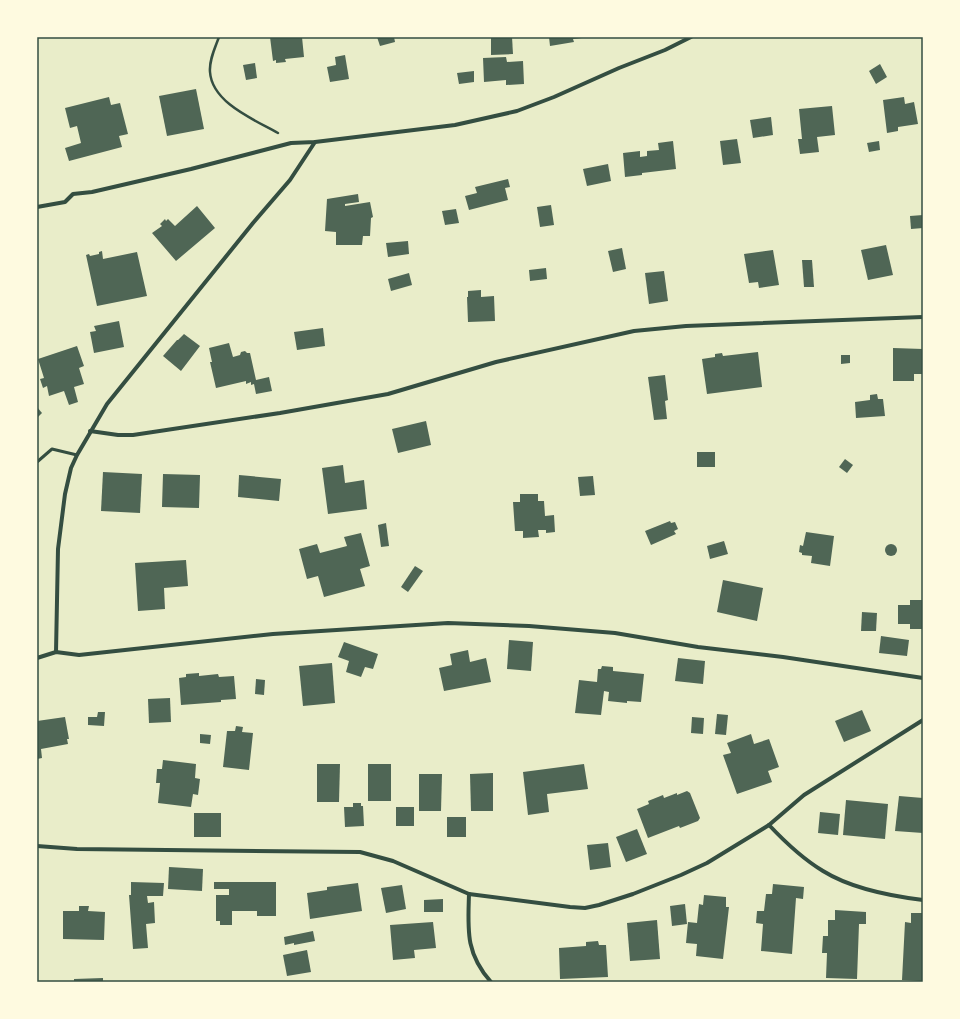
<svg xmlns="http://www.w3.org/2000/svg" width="960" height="1019" font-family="'IBM Plex Sans',sans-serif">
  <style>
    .building { fill: #4f6655 }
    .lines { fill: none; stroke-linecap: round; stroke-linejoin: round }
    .path { stroke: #344e41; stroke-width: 2.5 }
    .service { stroke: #344e41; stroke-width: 3 }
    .minor { stroke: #344e41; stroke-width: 4 }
    .neatline { fill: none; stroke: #344e41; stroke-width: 1.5 }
  </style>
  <rect width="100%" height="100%" fill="#e9edc9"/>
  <g class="building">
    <path d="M270,37H302L304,57L285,59L286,62L276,63V60L273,61Z"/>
    <path d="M377,37H394L395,42L380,46Z"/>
    <path d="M491,37H512L513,54L491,55Z"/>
    <path d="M549,37H581L582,38L573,39L574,42L550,46Z"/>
    <path d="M345,55L349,79L330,82L327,67L336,65L335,57Z"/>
    <path d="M506,57L507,62L523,61L524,84L506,85V80L484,82L483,58Z"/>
    <path d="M255,63L257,78L246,80L243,65Z"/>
    <path d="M880,64L887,77L876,84L869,71Z"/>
    <path d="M474,71V82L459,84L457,73Z"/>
    <path d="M196,89L204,129L167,136L159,96Z"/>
    <path d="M109,97L111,105L120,103L128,134L119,136L122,147L69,161L65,148L81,143L77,126L70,128L65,108Z"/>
    <path d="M904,97L905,104L914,102L918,124L898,127V131L887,133L883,100Z"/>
    <path d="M832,106L835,135L817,137L819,152L800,154L798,139H802L799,109Z"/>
    <path d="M771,117L773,135L753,138L750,120Z"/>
    <path d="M737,139L741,163L723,165L720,141Z"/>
    <path d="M673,141L676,169L642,173V175L625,177L623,153L640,151V157L647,156V151L659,150L658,143Z"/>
    <path d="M879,141L880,150L869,152L867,143Z"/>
    <path d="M608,164L611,181L587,186L583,169Z"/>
    <path d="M508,179L510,187L505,188L508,200L469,210L465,196L477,193L475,187Z"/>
    <path d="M358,194L359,202L345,204V206L370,202L373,217L371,218L370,236H363L362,245H336V232L325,231L327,199Z"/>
    <path d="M551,205L554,225L540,227L537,207Z"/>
    <path d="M197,206L215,228L176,261L152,233L162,226L160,224L165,219L166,221L168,219L175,226Z"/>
    <path d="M456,209L459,223L445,225L442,211Z"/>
    <path d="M923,215V228L911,229L910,216Z"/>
    <path d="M408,241L409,254L388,257L386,243Z"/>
    <path d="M886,245L893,275L868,280L861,250Z"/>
    <path d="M622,248L626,269L613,272L608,251Z"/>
    <path d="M773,250L779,285L759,288L758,282L749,283L744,254Z"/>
    <path d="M102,251L103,259L137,252L147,296L97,306L86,255L89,254L90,256L99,254V252Z"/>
    <path d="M802,260H812L814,287H804Z"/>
    <path d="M546,268L547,279L530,281L529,270Z"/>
    <path d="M664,271L668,301L649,304L645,273Z"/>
    <path d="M409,273L412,285L391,291L388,279Z"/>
    <path d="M481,290V297L494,296L495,321L468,322L467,297H468V291Z"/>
    <path d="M119,321L124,347L94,353L90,332L96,331L94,326Z"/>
    <path d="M323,328L325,346L297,350L294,332Z"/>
    <path d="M184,334L200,346L181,371L163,356L177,340H178Z"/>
    <path d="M229,343L233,357L240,355L241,352L245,351L247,353H250L256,380L269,377L272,391L256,394L254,384L251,385V382L246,384V381L216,388L210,362H212L209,348Z"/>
    <path d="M77,346L84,366L79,368L84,384L74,387L78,402L69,405L64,391L49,396L47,386L43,388L40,379L44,378L38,359Z"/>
    <path d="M893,348L923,349V374H914V381H893Z"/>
    <path d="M758,352L762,387L707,394L702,359L715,357V354L722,353L723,356Z"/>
    <path d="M841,355H850V363L841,364Z"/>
    <path d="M665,375L668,400L665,401L667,419L654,420L648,377Z"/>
    <path d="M877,394L878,399H883L885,416L856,418L855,402L870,400V395Z"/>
    <path d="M37,407L42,413L37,418Z"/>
    <path d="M426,421L431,445L398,453L392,429Z"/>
    <rect x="697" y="452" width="18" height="15"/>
    <path d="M845,459L853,465L847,473L839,467Z"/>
    <path d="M343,465L345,483L364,480L367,509L328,514L322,468Z"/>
    <path d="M103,472L142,474L140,513L101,511Z"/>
    <path d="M163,474L200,475L199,508L162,507Z"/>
    <path d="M239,475L281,479L279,501L238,497Z"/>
    <path d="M593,476L595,495L580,496L578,477Z"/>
    <path d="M520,494H538V501H544L545,516L554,515L555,532L546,533V530H538L539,537L523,538V531H515L513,502H520Z"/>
    <path d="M670,521L671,523L675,522L678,529L674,531L676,534L651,545L645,531Z"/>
    <path d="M386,523L389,546L381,547L378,525Z"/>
    <path d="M806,532L834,536L830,566L811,563L812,556L802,555V553L799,552L800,545L803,546Z"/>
    <path d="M361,533L370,566L360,569L365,586L324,597L318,576L307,579L299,549L317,544L320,553L347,546L344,537Z"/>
    <path d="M724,541L728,554L710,559L707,546Z"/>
    <circle cx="891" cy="550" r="6"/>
    <path d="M186,560L188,586L164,588L165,609L138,611L135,563Z"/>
    <path d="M415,566L423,571L408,592L401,587Z"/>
    <path d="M723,580L763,588L757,621L717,612Z"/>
    <path d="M910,600H923V629H910V624H898V605H910Z"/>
    <path d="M862,612L877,613L876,631H861Z"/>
    <path d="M881,636L909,640L907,656L879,653Z"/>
    <path d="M509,640L533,642L531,671L507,669Z"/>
    <path d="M344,642L378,654L373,669L365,667L361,677L346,672L349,661L338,657Z"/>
    <path d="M468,650L470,662L486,658L491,682L444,691L439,668L452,665L450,654Z"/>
    <path d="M678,658L705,661L703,684L675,681Z"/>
    <path d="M332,663L335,703L303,706L299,666Z"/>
    <path d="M602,666L613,667V671L644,674L641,702L627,701V703L608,701L609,692L604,691L601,715L575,713L579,680L597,682L598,669H601Z"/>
    <path d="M199,673V676L218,674L219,677L234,676L236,699L221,700V702L181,705L179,678L186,677V674Z"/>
    <path d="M256,679L265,680L264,695L255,694Z"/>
    <path d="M170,698L171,722L149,723L148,699Z"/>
    <path d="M862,710L871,731L844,742L835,721Z"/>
    <path d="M98,712H105L104,726L88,725V717H97Z"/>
    <path d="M717,714L728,715L726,735L715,734Z"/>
    <path d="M65,717L69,739H67L68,744L41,749L42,758L37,759V721Z"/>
    <path d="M692,717L704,718L703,734L691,733Z"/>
    <path d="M236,726L243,727L242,732L253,733L249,770L223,767L227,731H235Z"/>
    <path d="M200,734L211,735L210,744L200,743Z"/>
    <path d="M751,734L754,744L769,739L779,767L768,771L772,782L737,794L723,755L731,753L727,743Z"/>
    <path d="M163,760L196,764L195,778L200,779L198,795L193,794L191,807L158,803L160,783H156L157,769H162Z"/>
    <path d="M317,764H340L339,802H317Z"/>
    <rect x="368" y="764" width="23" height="37"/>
    <path d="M584,764L588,789L547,794L549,812L528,815L523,772Z"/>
    <path d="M493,773V811H471L470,774Z"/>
    <path d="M419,774H442L441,811H419Z"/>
    <path d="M687,791L690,793L700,818L698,821L680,828L679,826L648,838L637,809L649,804L648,801L663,795L664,798L677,793V795Z"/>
    <path d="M899,796L923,798V833L895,831Z"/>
    <path d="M846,800L888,804L885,839L843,835Z"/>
    <path d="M353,803H361V806H363L364,826L345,827L344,807H353Z"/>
    <rect x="396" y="807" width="18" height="19"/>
    <path d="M820,812L840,814L838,835L818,833Z"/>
    <rect x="194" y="813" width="27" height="24"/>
    <rect x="447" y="817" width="19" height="20"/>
    <path d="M637,829L647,854L626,862L616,837Z"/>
    <path d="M608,843L611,867L590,870L587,845Z"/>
    <path d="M169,867L203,869L202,891L168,889Z"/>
    <path d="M131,882L164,883L163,896H147L148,903L154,902L155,923L146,924L148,948L133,949L129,895H131Z"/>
    <path d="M214,882H276V916H257V911H232V925H220V921H216V895H229V889H214Z"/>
    <path d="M358,883L362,911L310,919L307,893L327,890V887Z"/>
    <path d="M773,884L804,887L803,899L796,898L792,954L761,951L763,924L756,923L757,911H764L766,894H772Z"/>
    <path d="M402,885L406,909L386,913L381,888Z"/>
    <path d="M704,895L726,897V907H729L723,959L696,956L697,944L686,943L688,922L697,923L699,904L703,905Z"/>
    <path d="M443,899V912H424V900Z"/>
    <path d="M685,904L687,924L672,926L670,906Z"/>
    <path d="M79,906H89L88,911L105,912L104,940L63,939V911H79Z"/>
    <path d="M835,910L866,912V924H859L857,979L826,978L827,953H822L823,936H828V920H835Z"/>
    <path d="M911,913H923V981L902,980L905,922L911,923Z"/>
    <path d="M657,920L660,959L630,961L627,923Z"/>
    <path d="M433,922L436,948L414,950L415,958L393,960L390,925Z"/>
    <path d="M313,931L315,941L294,945V943L285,945L284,937Z"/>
    <path d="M598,941L599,945H606L608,977L560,979L559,948L586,946V942Z"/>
    <path d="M307,950L311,972L287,976L283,955Z"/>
    <path d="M103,978V982H74V979Z"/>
  </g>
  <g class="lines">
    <path class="path" d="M219,37C215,48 209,60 210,72C212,103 255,120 278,133"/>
    <path class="service" d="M37,462L52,449L77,455"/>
    <g class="minor">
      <path d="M37,207L65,202L73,194L92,192L191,169L291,143L315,142L455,125L517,111L554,97L619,68L665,50L691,37"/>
      <path d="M90,431L118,435H133L280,413L388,394L496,362L634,331L686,326L923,317"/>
      <path d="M56,652L58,549L65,494L71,468L77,455L107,404L253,223L290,180L315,142"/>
      <path d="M37,658L56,652L79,655L273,634L448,623L529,626L615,633L698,647L783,657L923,678"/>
      <path d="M769,825C785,842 803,859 823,871C852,889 890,896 923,900"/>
      <path d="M37,846L77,849L360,852L393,861L469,894L570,907L585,908L599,905L633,894L681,875L707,863L769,825L804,795L923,720"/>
      <path d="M469,894C468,929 465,953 491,982"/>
    </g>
  </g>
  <rect width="960" height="1019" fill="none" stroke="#fefae0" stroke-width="76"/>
  <rect x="38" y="38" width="884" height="943" class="neatline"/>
</svg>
